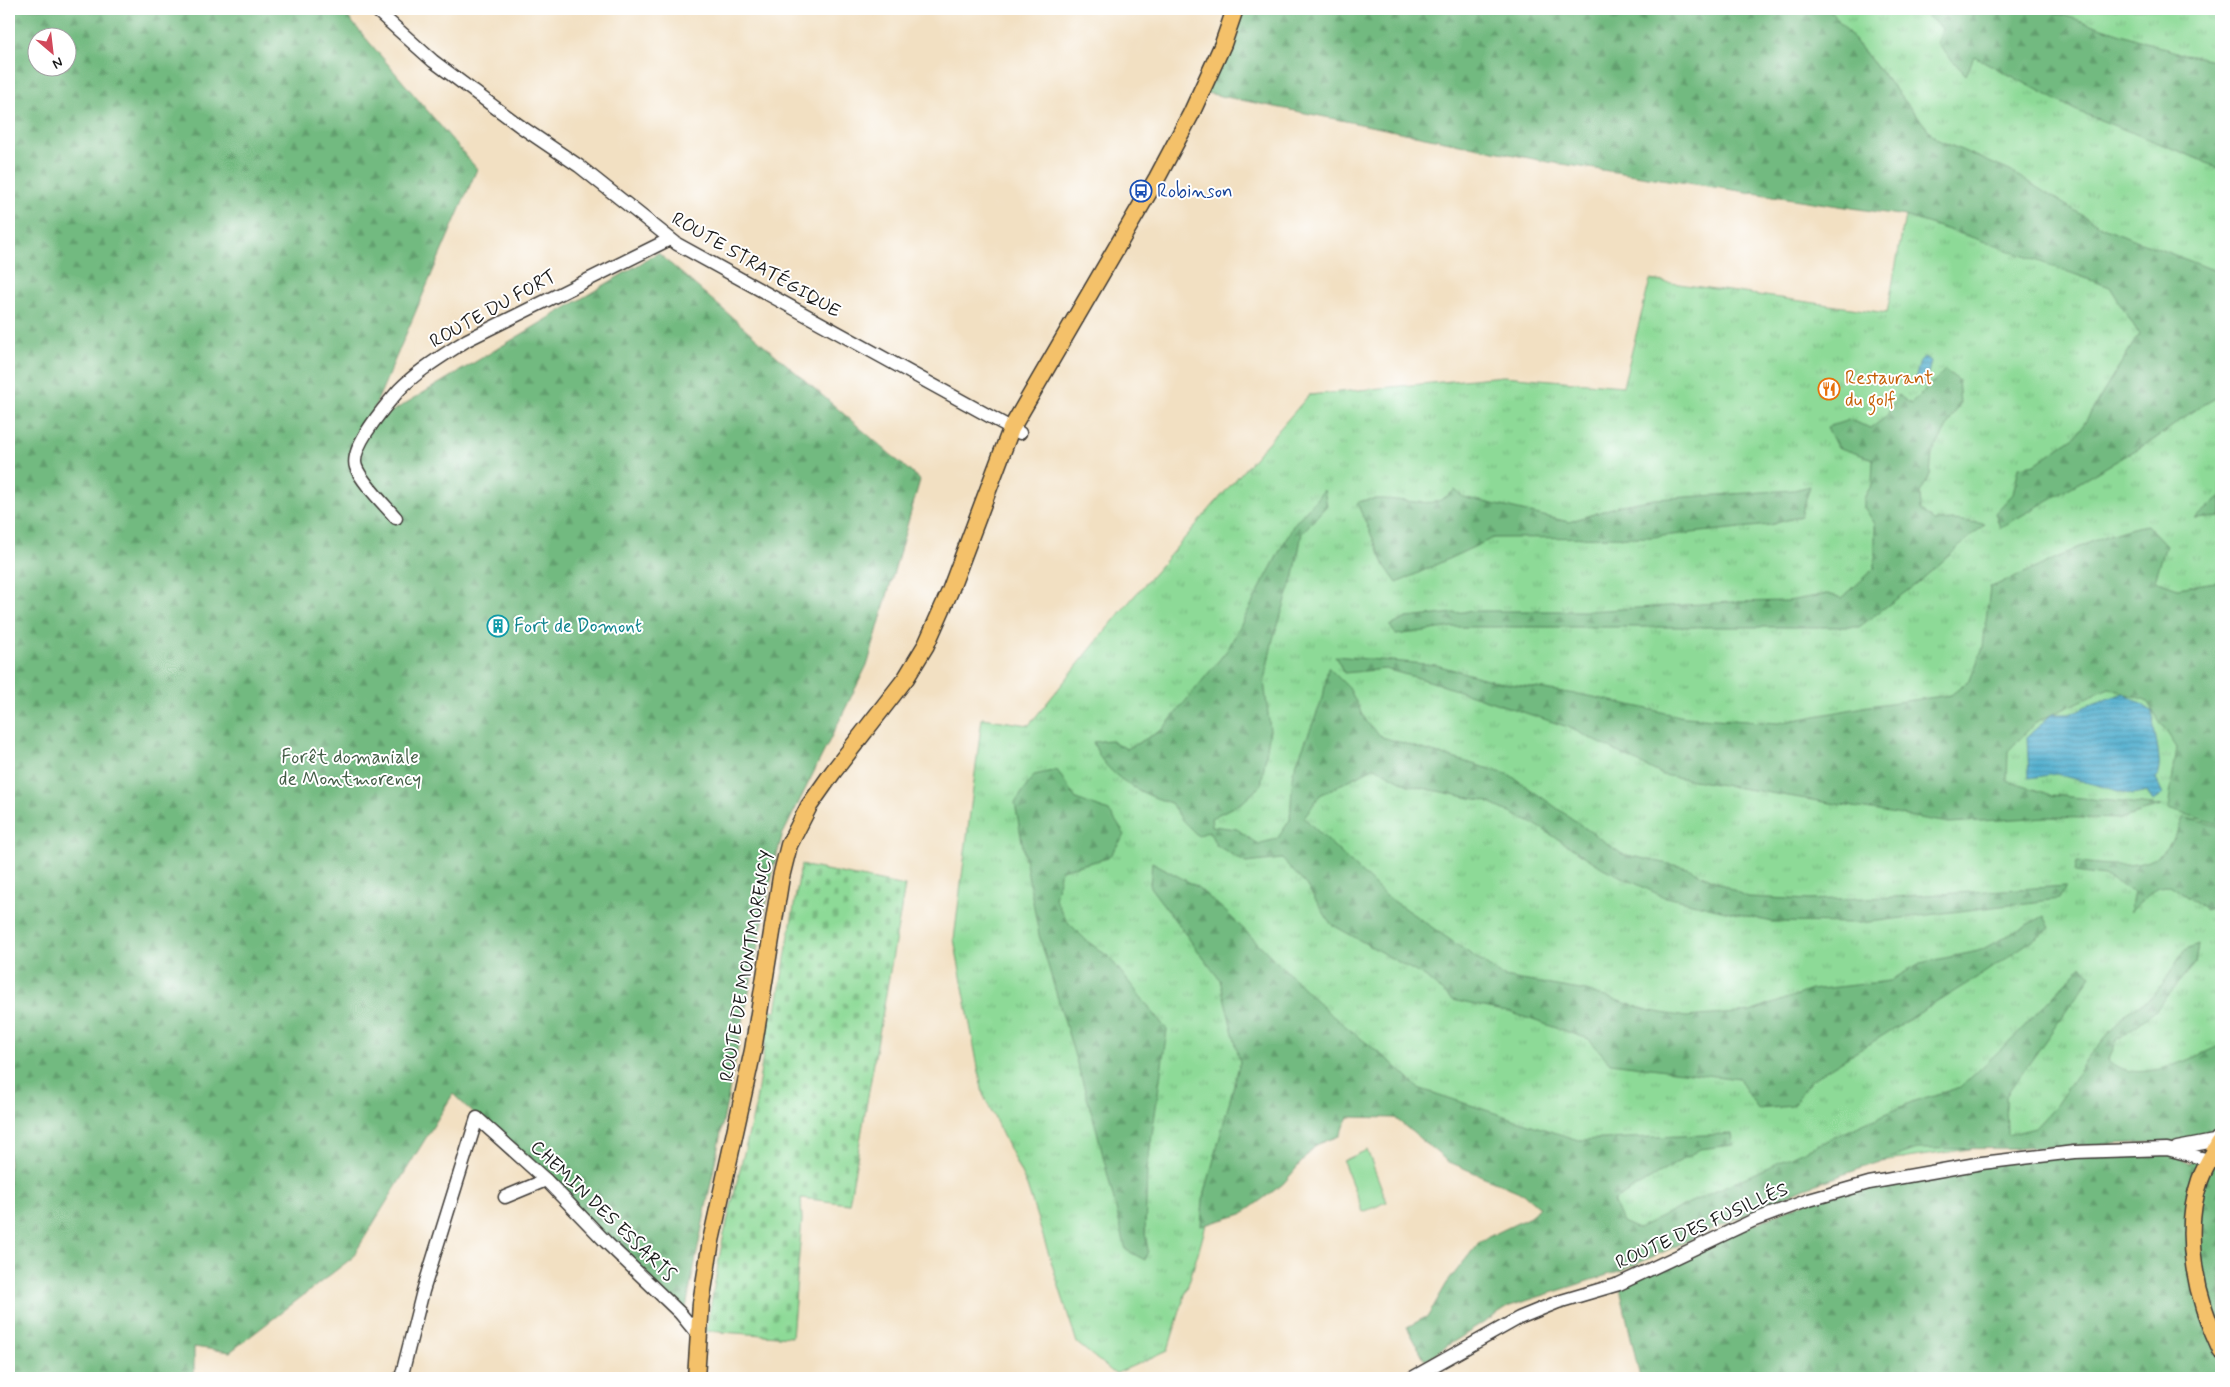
<svg xmlns="http://www.w3.org/2000/svg" width="2230" height="1387" font-family="Mynerve,sans-serif">
  <style>
    .grass { fill: url(#grass-tufts); stroke: #547b5a }
    .forest { fill: url(#forest-firs); stroke: #476b4e; fill-rule: evenodd }
    .cemetery { fill: url(#cemetery-stones); stroke: #547b5a }
    .garden { fill: #8dda97; stroke: #547b5a }
    .water { fill: url(#water-rules); stroke: #356474 }
    .lines { fill: none; stroke-linecap: round; stroke-linejoin: round }
    .minor-casing { stroke: #3c3935; stroke-width: 15 }
    .major-casing { stroke: #3c3935; stroke-width: 19 }
    .minor { stroke: #fff; stroke-width: 12 }
    .major { stroke: #f4c16a; stroke-width: 16 }
    .labels { text-anchor: middle; dominant-baseline: central; stroke-width: 4; stroke-linejoin: round; paint-order: stroke }
    .transit-label { font-size: 19px; fill: #164399; stroke: #fff; text-anchor: start }
    .street-label { font-size: 19px; fill: #1c1c1c; stroke: #fff }
    .food-label { font-size: 19px; fill: #c56008; stroke: #fff; text-anchor: start }
    .culture-label { font-size: 19px; fill: #0d838f; stroke: #fff; text-anchor: start }
    .park-label { font-size: 19px; fill: #445e47; stroke: #fff }
  </style>
  <defs>
    <pattern id="grass-tufts" width="24" height="20" patternUnits="userSpaceOnUse" patternTransform="scale(1.25)"><rect width="24" height="20" fill="#8dda97"/><path d="M3 7l-1-3M5 7V3M7 7l1-3M15 17l-1-3M17 17v-4M19 17l1-3" fill="none" stroke="#79ba82"/></pattern>
    <pattern id="forest-firs" width="22" height="20" patternUnits="userSpaceOnUse" patternTransform="scale(1.25)"><rect width="22" height="20" fill="#72ba80"/><path d="M5 1l3.5 6h-7zM16 11l3.5 6h-7z" fill="#629f6e"/></pattern>
    <pattern id="cemetery-stones" width="16" height="16" patternUnits="userSpaceOnUse" patternTransform="scale(1.25)"><rect width="16" height="16" fill="#8dda97"/><path d="M2 7V4a2 2 0 0 1 4 0v3zM10 15v-3a2 2 0 0 1 4 0v3z" fill="#79ba82"/></pattern>
    <pattern id="water-rules" width="6" height="5" patternUnits="userSpaceOnUse" patternTransform="scale(1.25)"><rect width="6" height="5" fill="#4eadcd"/><path d="M0 2.5h6" fill="none" stroke="#408ca6"/></pattern>
  </defs>
  <rect width="100%" height="100%" fill="#fff"/>
  <filter id="ink" filterUnits="userSpaceOnUse"><feTurbulence type="fractalNoise" baseFrequency=".02" numOctaves="2"/><feDisplacementMap in="SourceGraphic" scale="10" xChannelSelector="R" yChannelSelector="G"/><feConvolveMatrix kernelMatrix="1 2 1 2 8 2 1 2 1" color-interpolation-filters="sRGB"/></filter>
  <filter id="wash" filterUnits="userSpaceOnUse"><feTurbulence type="fractalNoise" baseFrequency=".0096" numOctaves="4" result="noise"/><feDisplacementMap in="SourceGraphic" scale="20" xChannelSelector="R" yChannelSelector="G"/><feGaussianBlur stdDeviation="1.12" result="paint"/><feColorMatrix in="noise" values="0 0 0 0 0 0 0 0 0 0 0 0 0 0 0 0 0 1.4 0 .05"/><feComposite in="paint" operator="in"/></filter>
  <g filter="url(#wash)">
    <rect width="100%" height="100%" fill="#f2e0c2"/>
    <path class="grass" d="M1829,9H2221V1112L1752,1181L1596,1257L1520,1158L1339,1063L1239,1101L1201,1243L1168,1350L1115,1374L1077,1343L1027,1186L983,1094L954,939L982,718L1029,725L1123,609L1309,395L1503,376L1623,386L1650,280L1887,313L1905,216L1936,139Z"/>
    <g class="forest">
      <path d="M9,9H341L477,169L366,427L658,253L920,480L868,663L782,836L774,866L685,1313L453,1094L352,1258L230,1352L194,1347V1378H9ZM38,38H68V68H38Z"/>
      <path d="M1235,9H1829L1936,139L2010,171L2100,226L2221,273V395L2193,411L2155,439L2000,528L1995,513L2013,494L2019,467L2035,464L2077,435L2139,334L2110,287L1977,239L1905,216L1549,162L1201,92Z"/>
      <path d="M1918,9H2045L2185,55L2221,61V171L2201,160L2075,110L1974,56L1966,75L1937,44L1942,28Z"/>
      <path d="M1945,370L1958,380L1960,403L1932,454L1930,475L1920,493L1921,510L1934,521L1954,520L1985,524L1919,582L1859,627H1453L1396,635L1390,626L1407,618L1473,611H1589L1732,602L1788,601L1828,594L1842,598L1875,568V524L1864,507V498L1872,484L1873,459L1837,447L1827,427L1849,420L1871,428L1886,417L1898,395L1911,404Z"/>
      <path d="M1810,486L1801,516L1770,525L1652,537L1493,538L1397,583L1385,566L1357,503C1376,493 1413,505 1435,502C1441,501 1450,494 1455,490L1463,497L1569,522L1621,505L1655,499L1794,490Z"/>
      <path d="M1324,490L1327,505L1302,533L1294,576L1273,639L1264,681L1270,730L1261,785L1243,802L1211,818L1212,826L1237,829L1257,844L1277,839L1290,820L1293,772L1323,698L1328,667L1349,688L1366,722L1382,737L1510,775L1622,854L1688,868L1748,897L1809,900L1894,897L2066,886L2059,899L1861,923L1772,922L1662,896L1603,868L1536,825L1485,801L1408,785L1375,767L1320,795L1304,818L1385,895L1504,977L1586,991L1651,1011L1686,1017L1750,1012L1811,990L1890,981L1920,963L1979,951L2044,916L2050,928L1984,973L1811,1080L1792,1106L1758,1109L1739,1079L1610,1063L1589,1039L1512,1013L1452,1000L1425,977L1331,924L1306,885L1282,859L1246,863L1216,845L1209,831L1198,836L1182,820L1171,803C1146,796 1118,782 1102,760C1098,755 1096,748 1093,742L1110,740L1127,749L1162,730L1228,649L1294,524Z"/>
      <path d="M2221,496V517L2195,519Z"/>
      <path d="M2147,525L2166,545L2155,580L2178,588L2221,581V825L2168,809L2177,748L2146,700L2109,688L2036,722L2008,751L2007,781L2052,795L2161,806L2120,819L2047,817L1949,823L1663,775L1568,727L1429,681L1385,669L1344,673L1335,656L1436,665L1498,682L1589,696L1684,717L1778,723L1875,705L1951,695L1970,680L1983,647L1990,587C2043,569 2092,534 2147,525Z"/>
      <path d="M1057,770L1076,799L1109,811L1125,835L1108,858L1061,870L1055,899L1066,920L1087,941L1109,957L1167,1030L1147,1170L1145,1233L1148,1250L1145,1260L1126,1250L1097,1131L1039,935L1015,803L1034,775Z"/>
      <path d="M2184,817L2221,827V908L2215,907L2206,910L2170,885L2156,888L2130,912L2134,892L2104,876L2075,872L2077,862C2103,864 2149,873 2167,848C2174,839 2179,827 2184,817Z"/>
      <path d="M1152,862L1196,886L1225,911L1329,1013L1393,1064L1418,1088L1578,1140L1731,1134L1733,1145L1700,1149L1613,1201L1622,1222L1638,1229L1689,1203L1914,1101L1961,1087L2019,1032L2082,965L2091,976L2006,1096L2007,1135L2035,1128L2056,1105L2088,1058L2126,1013L2154,996L2184,951L2198,945L2195,964L2155,1011L2117,1041L2108,1060C2136,1088 2192,1058 2221,1045V1121L2198,1140L2025,1148L1917,1149L1805,1188L1623,1270L1510,1306L1425,1360L1407,1327L1428,1316L1447,1283L1480,1241L1530,1217L1539,1207L1524,1194L1447,1161L1395,1118L1349,1117L1339,1136L1316,1145L1283,1184L1242,1214L1201,1226L1203,1200L1240,1062L1220,980L1150,887Z"/>
      <path d="M2221,1139V1378H1640L1619,1284L1809,1200L1982,1163L2167,1149L2189,1164Z"/>
    </g>
    <path class="cemetery" d="M801,865L905,886L849,1204L801,1198L802,1220L792,1337L706,1331L722,1243L755,1108L770,1010L776,1011Z"/>
    <path class="garden" d="M1367,1150L1387,1202L1363,1212L1343,1161Z"/>
    <g class="water">
      <path d="M1924,357L1931,361L1925,386L1914,383L1920,361Z"/>
      <path d="M2125,693L2153,712C2152,734 2165,761 2156,779L2163,794L2153,801L2147,792L2133,795L2056,774L2029,778L2027,737L2052,714H2070L2086,706Z"/>
    </g>
  </g>
  <g filter="url(#ink)">
    <g class="lines">
      <g class="minor-casing">
        <g id="minor">
          <path d="M375,9L433,61L520,126L579,166L677,244L1020,433"/>
          <path d="M396,518C385,505 362,483 356,467C349,448 386,405 399,390C418,370 444,355 467,340L670,239"/>
          <path d="M2177,1148L2214,1141L2221,1135"/>
          <path d="M505,1197L546,1180"/>
          <path d="M401,1378L423,1291L477,1118L546,1180L606,1242L680,1313L698,1335"/>
          <path d="M1412,1378L1519,1318L1558,1302L1619,1284L1752,1221L1809,1200L1869,1183L1982,1163L2074,1152L2167,1149L2209,1160"/>
        </g>
      </g>
      <g class="major-casing">
        <g id="major">
          <path d="M2221,1140C2214,1153 2205,1166 2200,1180C2181,1235 2197,1301 2221,1351"/>
          <path d="M696,1378L701,1303L711,1241L753,1050L781,877L789,845L809,806L833,772L906,678L926,645L950,591L1011,429L1157,178L1191,114L1223,44L1235,9"/>
        </g>
      </g>
      <use href="#minor" class="minor"/>
      <use href="#major" class="major"/>
    </g>
  </g>
  <defs>
    <g id="bus-ring" transform="scale(1.125)"><circle r="9.5" fill="#fff" stroke="#1a4fb4" stroke-width="1.5"/><path d="M-5-6H5V4H4V6H2V4H-2V6H-4V4H-5ZM-3.5-4V0h7V-4ZM-3.5 1.2v1.5H-2V1.2ZM2 1.2v1.5H3.5V1.2Z" fill="#1a4fb4"/></g>
    <g id="restaurant-ring" transform="scale(1.125)"><circle r="9.5" fill="#fff" stroke="#e8710a" stroke-width="1.5"/><path d="M-5-6h1v4h1v-4h1v4h1v-4h1v5L-1.5 .5V6h-2V.5L-5-1ZM5-6V6H3V1.5H1.5Q1.5-4 5-6Z" fill="#e8710a"/></g>
    <g id="building-ring" transform="scale(1.125)"><circle r="9.5" fill="#fff" stroke="#0f9aa8" stroke-width="1.5"/><path d="M-4-6H4V6H1V3H-1V6H-4ZM-2.5-4.3h1.7v1.8h-1.7ZM.8-4.3h1.7v1.8H.8ZM-2.5-1h1.7V.8h-1.7ZM.8-1h1.7V.8H.8Z" fill="#0f9aa8"/></g>
  </defs>
  <g fill-rule="evenodd">
    <use href="#bus-ring" x="1141" y="191"/>
    <use href="#restaurant-ring" x="1829" y="389"/>
    <use href="#building-ring" x="498" y="626"/>
  </g>
  <g class="labels">
    <g class="transit-label">
      <text x="1157" y="191">Robinson</text>
    </g>
    <g class="street-label">
      <text transform="translate(756 265) rotate(30)">ROUTE STRATÉGIQUE</text>
      <text transform="translate(493 309) rotate(-29)">ROUTE DU FORT</text>
      <text transform="translate(747 966) rotate(-80)">ROUTE DE MONTMORENCY</text>
      <text transform="translate(603 1211) rotate(44)">CHEMIN DES ESSARTS</text>
      <text transform="translate(1702 1226) rotate(-24)">ROUTE DES FUSILLÉS</text>
    </g>
    <g class="food-label">
      <text x="1845" y="378">Restaurant<tspan x="1845" dy="22">du golf</tspan></text>
    </g>
    <g class="culture-label">
      <text x="514" y="626">Fort de Domont</text>
    </g>
    <g class="park-label">
      <text x="350" y="757">Forêt domaniale<tspan x="350" dy="22">de Montmorency</tspan></text>
    </g>
  </g>
  <rect width="2230" height="1387" fill="none" stroke="#fff" stroke-width="30"/>
  <g transform="translate(52 52) rotate(152)"><circle r="24" fill="#ffffff" stroke="#a4a4a4"/>
  <path d="M0-4L9 19L0 12L-9 19Z" fill="#d1495b"/>
  <text y="-8" font-size="14" font-weight="bold" text-anchor="middle" fill="#1c1c1c">N</text>
  </g>
</svg>
